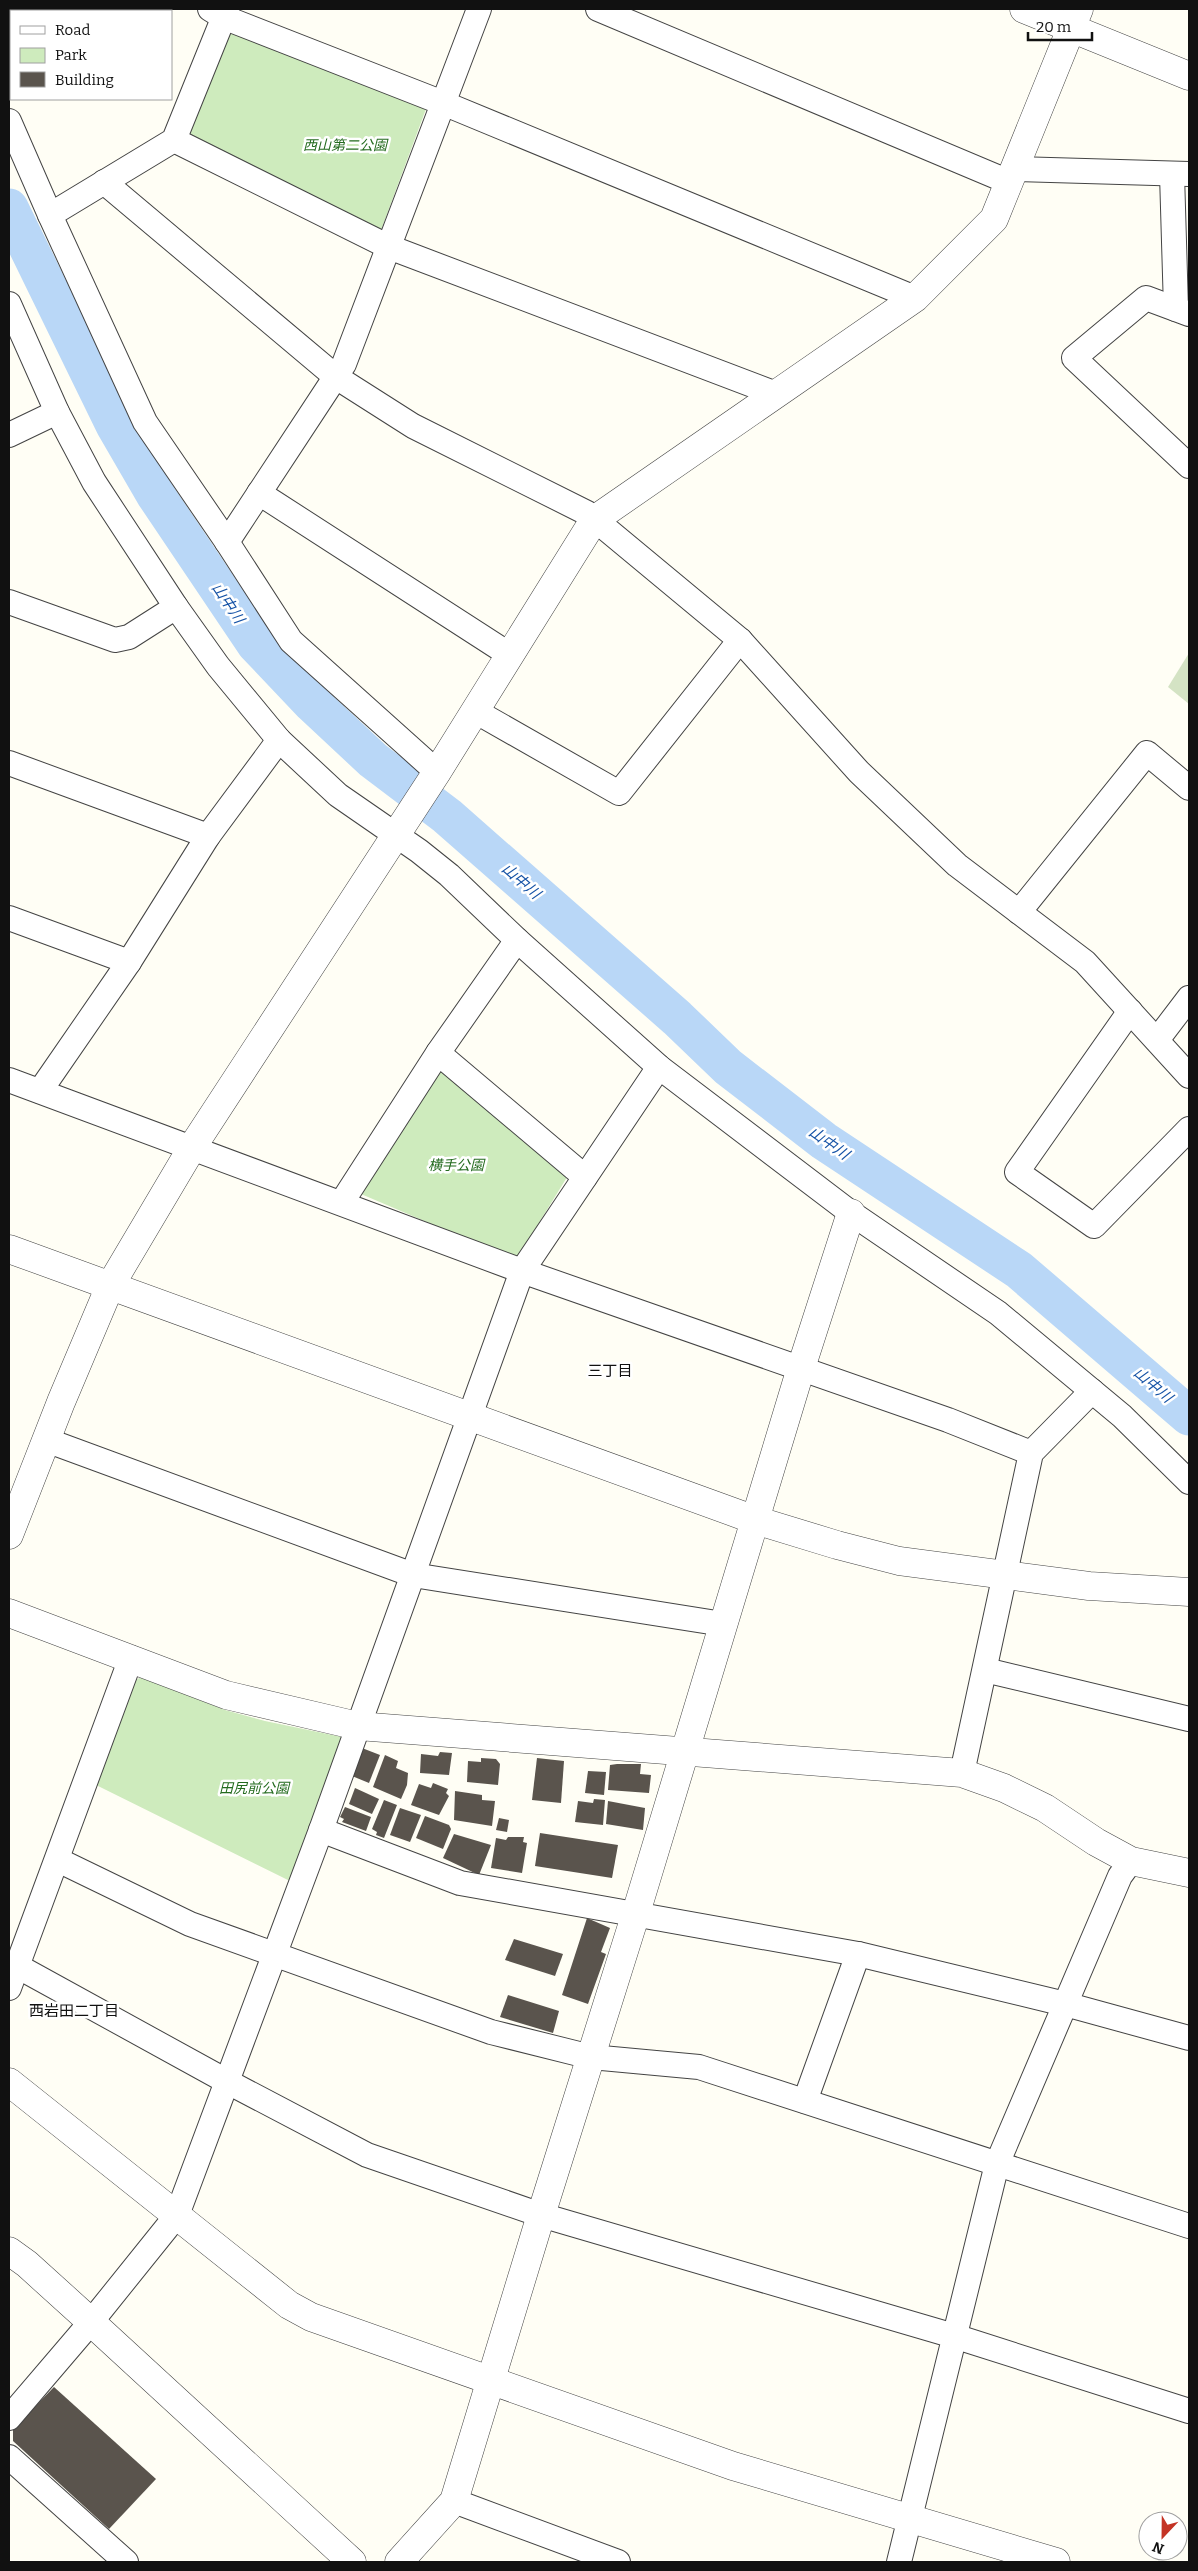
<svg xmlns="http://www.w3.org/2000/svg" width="1198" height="2571" font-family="Bitter,'Noto Sans JP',serif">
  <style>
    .green { fill: #ceebbd }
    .cemetery { fill: #d4e3c4 }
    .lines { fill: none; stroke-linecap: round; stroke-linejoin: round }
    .river { stroke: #b9d7f7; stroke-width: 39 }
    .building { fill: #5a544d }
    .minor-casing { stroke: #444; stroke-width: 26 }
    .tertiary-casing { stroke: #444; stroke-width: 29 }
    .minor { stroke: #fff; stroke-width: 24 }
    .tertiary { stroke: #fff; stroke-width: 28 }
    .labels { text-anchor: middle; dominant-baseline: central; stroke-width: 5; stroke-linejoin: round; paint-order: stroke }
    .park-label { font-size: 14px; font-style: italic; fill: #246b1f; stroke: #fff }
    .water-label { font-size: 15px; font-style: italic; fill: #1653a6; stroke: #fff }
    .neighbourhood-label { font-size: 15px; fill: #111; stroke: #fff }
  </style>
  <rect width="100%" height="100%" fill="#fffef5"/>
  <g class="green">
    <path d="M226,31L426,109L380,233L184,136Z"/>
    <path d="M441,1069L569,1174L516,1260L361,1194Z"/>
    <path d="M141,1677L225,1710L265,1721L342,1737L292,1882L94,1784L134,1681Z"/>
  </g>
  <path class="cemetery" d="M1189,653V704L1168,687Z"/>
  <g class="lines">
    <path class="river" d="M9,208L115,425L155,494L256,644L312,703L373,760L447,816L677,1018L728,1067L824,1141L1019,1270L1189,1416"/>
  </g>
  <g class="building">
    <path d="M362,1748L380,1755L369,1783L352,1776Z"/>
    <path d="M440,1752L452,1753L449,1775L420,1773L421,1754L438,1756Z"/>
    <path d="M385,1755L398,1761L396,1768L408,1773L407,1785L401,1799L373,1787Z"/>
    <path d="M481,1758L496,1759L500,1764L498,1785L467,1782L468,1761L481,1762Z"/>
    <path d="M537,1758L564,1761L561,1803L532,1800Z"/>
    <path d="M617,1764H641L640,1774L651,1775L649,1793L608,1790L610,1765Z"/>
    <path d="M588,1771L606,1772L604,1795L585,1793Z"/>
    <path d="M433,1783L448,1789L446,1793L449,1796L439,1815L411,1805L419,1784L431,1788Z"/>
    <path d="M355,1788L379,1799L372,1814L349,1804Z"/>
    <path d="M455,1791L482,1795V1800L495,1801L492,1826L454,1820Z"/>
    <path d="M594,1799L605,1800L603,1825L575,1822L578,1801L593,1803Z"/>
    <path d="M384,1800L397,1805L384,1838L376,1835L377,1832L372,1829Z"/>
    <path d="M608,1801L645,1808L643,1830L606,1824Z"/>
    <path d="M345,1807L371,1817L366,1831L342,1822L344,1819L340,1817Z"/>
    <path d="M400,1808L421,1815L410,1842L390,1835Z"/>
    <path d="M425,1816L449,1825L451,1829L443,1849L416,1838Z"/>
    <path d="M499,1818L509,1820L507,1832L496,1830Z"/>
    <path d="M540,1833L618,1845L612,1878L535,1866Z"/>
    <path d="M454,1834L491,1845L479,1875L443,1858Z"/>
    <path d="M508,1837H524L523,1842L527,1843L522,1873L491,1868L496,1838L506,1840Z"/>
    <path d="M587,1918L610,1928L601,1952L606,1954L588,2004L562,1995Z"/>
    <path d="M514,1939L563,1954L555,1976L505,1960Z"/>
    <path d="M508,1995L559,2011L553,2033L500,2017Z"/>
    <path d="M54,2387L156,2479L109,2529L13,2441V2429Z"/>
  </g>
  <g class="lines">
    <g class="minor-casing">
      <g id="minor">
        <path d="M210,9L223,17L443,103L915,298"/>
        <path d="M598,9L1009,182"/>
        <path d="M9,121L50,215L145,422L227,542L291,641L437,772"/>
        <path d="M174,140L389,247L776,394"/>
        <path d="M1015,169L1189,174"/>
        <path d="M1172,174L1176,309"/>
        <path d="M104,182L336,377L413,426L587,513L740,640L859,772L957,865L1085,962L1189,1076"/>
        <path d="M50,215L174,140L227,9"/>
        <path d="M9,304L57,412L94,482L176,607L218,666L279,740L338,795L419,851L449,875L517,940L659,1067L851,1213L998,1313L1122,1416L1189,1482"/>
        <path d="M1189,314L1146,298L1074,358L1189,466"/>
        <path d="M9,435L57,412"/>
        <path d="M259,493L510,655"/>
        <path d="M227,542L344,364L479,9"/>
        <path d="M9,602L115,640L129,637L176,607"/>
        <path d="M475,711L619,793L740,640"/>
        <path d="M9,763L208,836"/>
        <path d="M1019,912L1147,753L1189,788"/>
        <path d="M9,918L129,962"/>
        <path d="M1130,1011L1017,1172L1094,1226L1189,1129"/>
        <path d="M1157,1040L1189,998"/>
        <path d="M438,1053L585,1177"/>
        <path d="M9,1080L522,1271L948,1420L1031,1453"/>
        <path d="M40,1091L129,962L208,836L279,740"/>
        <path d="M342,1202L438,1053L517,940"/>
        <path d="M46,1440L413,1575L723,1624"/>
        <path d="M985,1670L1189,1719"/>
        <path d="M962,1773L1031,1453L1092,1391"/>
        <path d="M321,1830L460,1883L858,1954L1065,2004L1189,2038"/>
        <path d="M58,1860L190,1924L491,2032L591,2057L699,2067L1189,2226"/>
        <path d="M17,1966L228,2082L367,2155L541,2215L954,2336L1189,2411"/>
        <path d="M9,1988L131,1658"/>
        <path d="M805,2101L858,1954"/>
        <path d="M9,2418L91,2322L177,2215L321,1830L522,1271L659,1067"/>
        <path d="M9,2457L126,2562"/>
        <path d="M454,2501L618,2562"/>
        <path d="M899,2562L997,2164L1120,1876L1131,1861"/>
      </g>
    </g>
    <g class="tertiary-casing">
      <g id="tertiary">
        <path d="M1024,9L1189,76"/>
        <path d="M9,1249L755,1520L837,1545L899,1561L1089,1586L1189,1592"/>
        <path d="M9,1535L61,1402L110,1286L193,1146L437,772L594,520L915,298L994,219L1079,9"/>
        <path d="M9,1613L226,1695L358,1726L962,1773L1004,1788L1045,1808L1096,1842L1131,1861L1189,1873"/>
        <path d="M9,2082L289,2305L311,2317L733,2466L1056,2562"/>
        <path d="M9,2251L27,2264L91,2322L352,2562"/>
        <path d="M399,2562L454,2501L541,2215L636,1913L801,1368L851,1213"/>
      </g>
    </g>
    <use href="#minor" class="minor"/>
    <use href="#tertiary" class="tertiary"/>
  </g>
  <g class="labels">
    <g class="park-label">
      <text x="345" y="145">西山第二公園</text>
      <text x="456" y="1165">横手公園</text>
      <text x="254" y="1788">田尻前公園</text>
    </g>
    <g class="water-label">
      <text transform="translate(228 603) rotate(56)">山中川</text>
      <text transform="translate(521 881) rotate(41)">山中川</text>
      <text transform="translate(829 1143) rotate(35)">山中川</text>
      <text transform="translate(1153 1385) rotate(40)">山中川</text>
    </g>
    <g class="neighbourhood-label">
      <text x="610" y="1371">三丁目</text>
      <text x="74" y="2011">西岩田二丁目</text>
    </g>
  </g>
  <rect width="1198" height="2571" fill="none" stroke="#111111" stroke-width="20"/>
  <rect x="10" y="10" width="162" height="90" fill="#ffffff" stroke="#a0a0a0"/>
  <rect x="20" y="26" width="25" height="8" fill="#ffffff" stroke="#a0a0a0"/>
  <text x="55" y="35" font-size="15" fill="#111111">Road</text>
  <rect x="20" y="48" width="25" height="15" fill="#ceebbd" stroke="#a0a0a0"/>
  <text x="55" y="60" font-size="15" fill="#111111">Park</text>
  <rect x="20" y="72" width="25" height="15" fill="#5a544d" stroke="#a0a0a0"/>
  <text x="55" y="85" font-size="15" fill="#111111">Building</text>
  <g transform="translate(1163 2536) rotate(202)"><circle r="24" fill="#ffffff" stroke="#a0a0a0"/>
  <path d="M0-4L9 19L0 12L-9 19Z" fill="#c43425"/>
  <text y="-8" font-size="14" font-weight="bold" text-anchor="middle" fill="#111111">N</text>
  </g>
  <path d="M1028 32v8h64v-8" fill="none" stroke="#111111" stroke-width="2.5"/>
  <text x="1036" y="32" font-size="15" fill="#111111" stroke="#ffffff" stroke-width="4" paint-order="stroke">20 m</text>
</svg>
